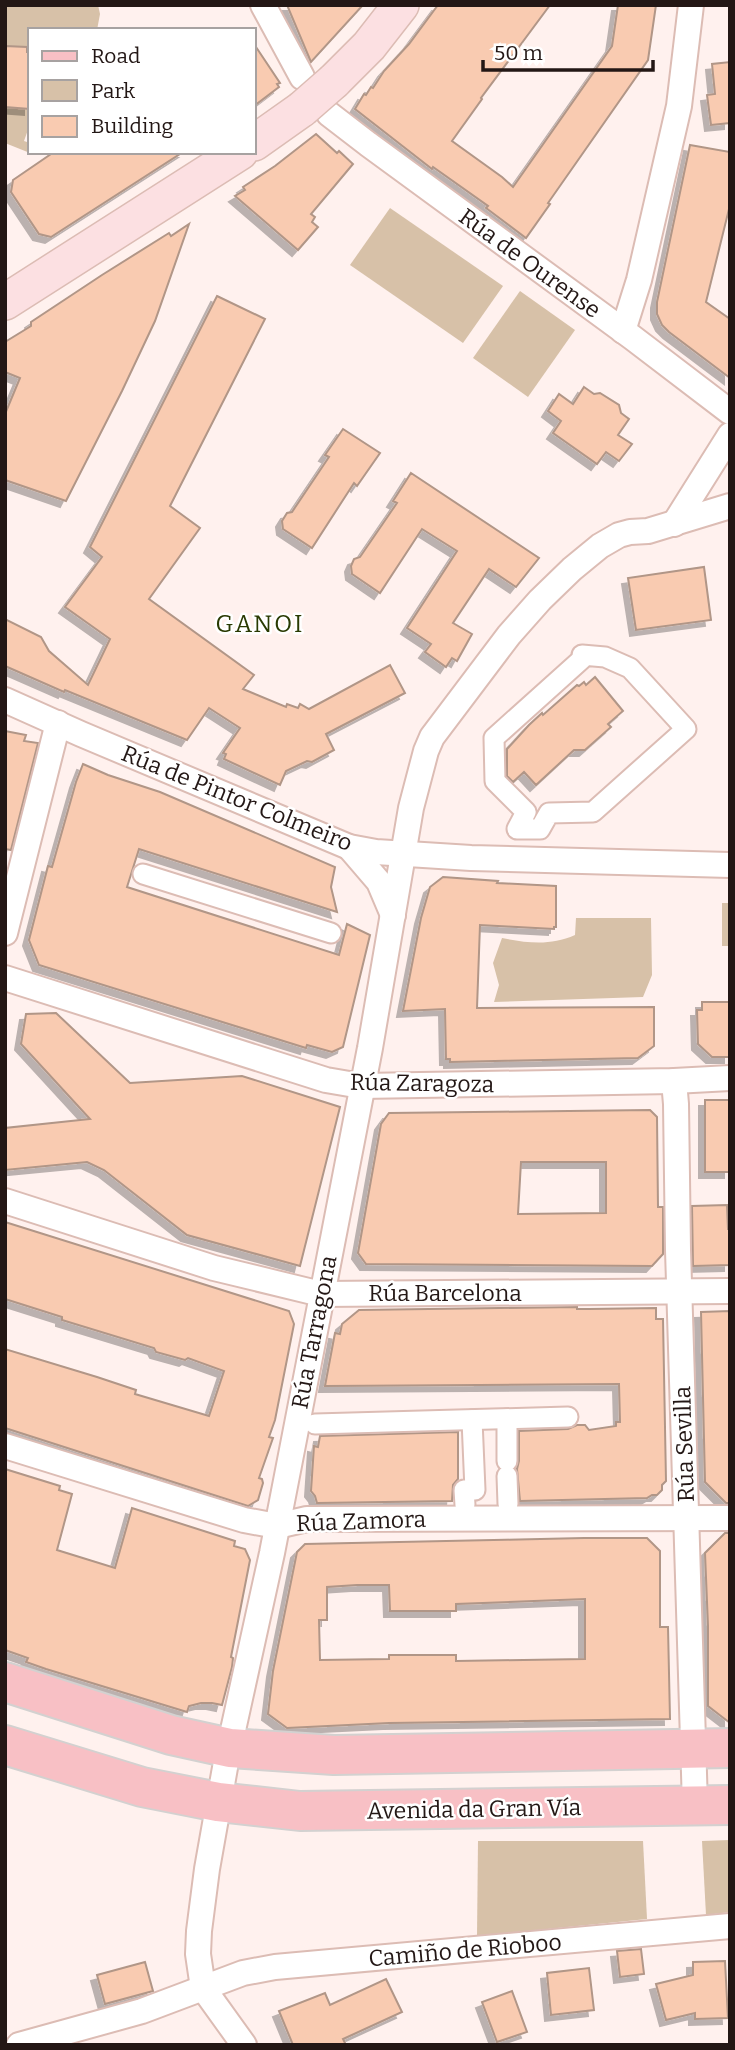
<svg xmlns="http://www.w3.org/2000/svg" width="735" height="2050" font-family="Bitter,serif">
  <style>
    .green { fill: #d7c1a8 }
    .building { fill: #f9cbb1; stroke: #b19687; stroke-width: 2; fill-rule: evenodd; filter: url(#shadow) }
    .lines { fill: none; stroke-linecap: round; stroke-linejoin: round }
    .pedestrian-casing { stroke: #dcbcb4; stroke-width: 23 }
    .minor-casing { stroke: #dcbcb4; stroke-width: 28 }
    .secondary-casing { stroke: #dcbcb4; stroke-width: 38 }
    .primary-casing { stroke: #d3d1d0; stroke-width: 42 }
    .pedestrian { stroke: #fff; stroke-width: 19 }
    .minor { stroke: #fff; stroke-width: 24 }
    .secondary { stroke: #fce0e2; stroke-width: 35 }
    .primary { stroke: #f8c0c5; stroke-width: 38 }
    .secondary-bridge-casing { stroke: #dcbcb4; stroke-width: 38; stroke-linecap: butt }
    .secondary-bridge { stroke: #fce0e2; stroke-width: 35 }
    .labels { text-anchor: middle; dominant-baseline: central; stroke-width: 5; stroke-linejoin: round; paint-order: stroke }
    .street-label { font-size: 23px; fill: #231715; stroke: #fff }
    .neighbourhood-label { font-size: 24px; letter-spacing: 2px; fill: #293a02; stroke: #fff }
  </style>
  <defs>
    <filter id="shadow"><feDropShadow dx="-6" dy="6" stdDeviation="0" flood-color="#0004"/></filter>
  </defs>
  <rect width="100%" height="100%" fill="#fff1ee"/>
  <g class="green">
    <path d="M5,5H98L100,14L97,30H30V52H27L26,47L12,46L11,51L5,45Z"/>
    <path d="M5,107L30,109V124L24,141L30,143V152H34L30,153L5,143Z"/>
    <path d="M390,208L503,286L463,343L350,265Z"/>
    <path d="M520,291L575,330L528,397L473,358Z"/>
    <rect x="722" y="903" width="8" height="43"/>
    <path d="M576,918H651L652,975L643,997L494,1002L499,985L493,963L502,938C528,943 550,946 575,935Z"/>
    <path d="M730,1840V1912L706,1915L702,1841Z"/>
    <path d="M478,1841H643L647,1919L477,1936Z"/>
  </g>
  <g class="building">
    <path d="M287,5H363L311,62Z"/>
    <path d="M438,5H550L481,98L482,99L452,141L502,177L513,187L612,46L618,5H656L648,60L548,203L550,204L526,238L486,208L488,206L433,167L432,169L355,109L364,94L366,95L371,87L373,88L384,71L409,44Z"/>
    <path d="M254,44L280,83L277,84L279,87L254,106Z"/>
    <path d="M5,46L27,47V52H30V109L5,107Z"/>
    <path d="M730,62V123L711,125L707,95L715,94L712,64Z"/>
    <path d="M316,134L337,153L339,151L353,164L311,214L315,217L312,222L318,227L298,250L235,196L245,190L243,187L275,166Z"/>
    <path d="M690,145L730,152V205L706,302L730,319V378L669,332L662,325L657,314V302Z"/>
    <path d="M54,152H183L51,237L39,234L11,192L13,180Z"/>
    <path d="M189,224L155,321L122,391L66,501L5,480V414L20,378L5,372V342L31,326V322L102,275L169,233L171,236Z"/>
    <path d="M217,296L265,319L170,506L200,528L149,599L254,675L243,689L286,707L287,704L298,708L300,704L309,709L390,665L405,693L326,734L334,750L312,762L307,761L286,771L280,785L224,759L226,754L223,753L240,728L209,708L187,740L65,690L64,692L5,666V619L41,637L49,651L88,685L110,639L65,607L102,557L90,547Z"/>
    <path d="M584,387L594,394L600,393L619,405L621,413L629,419L618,435L632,444L619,461L606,452L597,464L553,433L561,421L548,411L559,394L573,404Z"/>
    <path d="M343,429L380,453L357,486L354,483L312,548L283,529L282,521L287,513L292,512L329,457L325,455Z"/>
    <path d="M411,473L539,558L516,587L489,569L453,623L472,634L457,661L452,658L446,667L425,652L431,644L407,628L457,551L422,529L380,593L352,574L351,566L354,559L360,557L397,503L393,501Z"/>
    <path d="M704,567L711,620L636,630L628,578Z"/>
    <path d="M595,677L623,711L608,724L611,727L585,750H574L536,785L524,772L513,782L507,776V749L529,725L542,713L543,715L577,685L579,686L584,682L586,685Z"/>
    <path d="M5,731L26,735L24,741L38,743L11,850L5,849Z"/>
    <path d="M83,764L108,775L160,792L335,867L331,887L337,912L139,849L127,887L339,955L347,924L370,935L343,1047L332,1052L307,1045L306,1048L39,965L29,940L48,866L52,867L76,782Z"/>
    <path d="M443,877L498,881L497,883L556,886V927H554V929L480,925L477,1008L654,1007V1046L638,1058L450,1062V1059H446L445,1009L403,1011L421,918L430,887Z"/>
    <path d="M702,1002H730V1057H712L698,1044L697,1010H702Z"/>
    <path d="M56,1013L130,1083L242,1076L340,1107L300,1266L187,1235L104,1170L87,1162L5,1170V1128L90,1119L21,1044L26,1014Z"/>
    <rect x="705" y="1100" width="25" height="72"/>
    <path d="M650,1110L657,1117L658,1207H663V1254L652,1266L366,1264L358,1253L381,1124L389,1113ZM521,1162H606V1213L518,1214Z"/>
    <path d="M727,1205L728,1229H730V1265L693,1266L692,1206Z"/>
    <path d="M5,1222L289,1311L294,1324L275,1420L269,1437L273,1438L259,1478L262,1479L263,1483L258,1500L248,1506L5,1428V1349L97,1377L136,1390L135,1394L209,1416L224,1371L188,1358L185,1360L156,1352L154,1348L62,1320V1317L5,1299Z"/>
    <path d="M577,1307V1309H589L656,1308V1319H663L666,1481L662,1485V1490L657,1495H652L647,1498L520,1501L517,1469L519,1461V1431L568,1429L577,1425H585L589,1430L616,1426V1422H620L619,1384L325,1386L335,1333L340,1334L342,1324L359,1310Z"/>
    <path d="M730,1311V1503H726L705,1482L701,1312Z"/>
    <path d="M458,1432V1479L453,1485L452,1501L317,1503L315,1496L311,1491L314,1446L318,1447L320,1436Z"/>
    <path d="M5,1469L60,1486L59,1490L72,1494L57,1550L115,1568L132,1508L235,1541L234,1546L245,1549L250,1560L231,1657L233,1658L232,1667L222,1705L212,1703H201L189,1706L187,1712L46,1669L26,1662L28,1658L5,1650Z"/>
    <path d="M725,1533H730V1723L708,1706V1626L705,1553Z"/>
    <path d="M584,1538H647L660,1551V1627H668L670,1719L389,1723L287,1728L268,1714L273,1671L297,1552L305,1544ZM357,1585H389L390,1611H456V1604L585,1599V1659L456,1661V1655H389V1659L320,1660L319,1620H327V1587Z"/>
    <path d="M641,1949L644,1974L620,1977L617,1951Z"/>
    <path d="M725,1961L728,2018L695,2019V2013L666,2020L656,1984L693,1975V1962Z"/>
    <path d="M145,1962L153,1991L105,2004L97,1975Z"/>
    <path d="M589,1968L594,2010L551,2015L547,1973Z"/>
    <path d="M386,1979L402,2012L343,2039L346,2045H293L279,2011L325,1993L330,2005Z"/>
    <path d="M512,1991L527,2032L497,2042L482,2002Z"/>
  </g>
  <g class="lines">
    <g class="pedestrian-casing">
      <g id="pedestrian">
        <path d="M582,655L605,657L630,668L686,729L593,812L549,813L540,829H517L526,812L495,781L494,738L582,659Z"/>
        <path d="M143,874L331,933"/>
        <path d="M507,1419V1461"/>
        <path d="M315,1424L568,1417"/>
        <path d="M507,1476L508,1504"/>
        <path d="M465,1505L464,1490H475L472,1420"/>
      </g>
    </g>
    <g class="minor-casing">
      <g id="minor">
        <path d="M263,5L302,77"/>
        <path d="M329,114L368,144L633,338L730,412"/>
        <path d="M623,331L639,280L679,106L691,5"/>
        <path d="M674,524L730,435"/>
        <path d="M5,700L81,734L349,847L376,852L471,858L730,865"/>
        <path d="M349,847L379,882L393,915"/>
        <path d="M5,933L58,723"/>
        <path d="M5,978L326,1080L361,1086L674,1081L730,1078"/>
        <path d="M674,1081L676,1104L678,1250L695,1806"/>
        <path d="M5,1201L214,1268L321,1294L730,1291"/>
        <path d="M5,1446L244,1520L277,1526L307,1519L730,1518"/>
        <path d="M19,2045L142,2011L243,1973L275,1967L730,1926"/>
        <path d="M244,2045L203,1988L198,1954L199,1931L207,1869L226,1762L272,1553L370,1048L411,808L426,751L432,737L509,635L540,600L572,569L600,546L619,535L630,532L648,531L730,506"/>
      </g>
    </g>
    <g class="secondary-casing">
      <g id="secondary">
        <path d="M334,81L369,46L401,5"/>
        <path d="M254,143L302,109"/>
        <path d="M5,302L240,152"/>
      </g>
    </g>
    <g class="primary-casing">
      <g id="primary">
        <path d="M5,1682L171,1735L230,1748L334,1755L730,1748"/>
        <path d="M5,1745L142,1787L218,1802L300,1811L730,1805"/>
      </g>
    </g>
    <use href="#pedestrian" class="pedestrian"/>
    <use href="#minor" class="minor"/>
    <use href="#secondary" class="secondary"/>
    <use href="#primary" class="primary"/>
    <g class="secondary-bridge-casing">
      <path id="secondary-bridge" d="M302,109L334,81"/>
    </g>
    <use href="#secondary-bridge" class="secondary-bridge"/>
  </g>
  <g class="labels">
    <g class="street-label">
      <text transform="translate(530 263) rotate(36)">Rúa de Ourense</text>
      <text transform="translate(237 798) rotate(22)">Rúa de Pintor Colmeiro</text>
      <text transform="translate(422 1083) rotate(1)">Rúa Zaragoza</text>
      <text x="445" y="1293">Rúa Barcelona</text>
      <text transform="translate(314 1332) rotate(-79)">Rúa Tarragona</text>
      <text transform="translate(684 1444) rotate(-92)">Rúa Sevilla</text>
      <text transform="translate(361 1521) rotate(-2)">Rúa Zamora</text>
      <text transform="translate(474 1809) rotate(-1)">Avenida da Gran Vía</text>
      <text transform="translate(465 1950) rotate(-5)">Camiño de Rioboo</text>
    </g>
    <g class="neighbourhood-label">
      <text x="260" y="624">GANOI</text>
    </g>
  </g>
  <rect width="735" height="2050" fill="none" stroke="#231715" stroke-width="14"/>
  <rect x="28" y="28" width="228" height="126" fill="#ffffff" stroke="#a7a2a1" stroke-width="2"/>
  <rect x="42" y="51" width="35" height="10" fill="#f8c0c5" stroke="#a7a2a1" stroke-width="2"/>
  <text x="91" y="63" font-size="21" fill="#231715">Road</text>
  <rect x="42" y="80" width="35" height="21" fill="#d7c1a8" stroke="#a7a2a1" stroke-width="2"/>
  <text x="91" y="98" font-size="21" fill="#231715">Park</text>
  <rect x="42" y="116" width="35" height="21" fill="#f9cbb1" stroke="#a7a2a1" stroke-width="2"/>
  <text x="91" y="133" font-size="21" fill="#231715">Building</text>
  <path d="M483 60v10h170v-10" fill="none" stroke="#231715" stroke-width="3.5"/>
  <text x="494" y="60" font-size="21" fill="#231715" stroke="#ffffff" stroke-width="5" paint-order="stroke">50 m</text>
</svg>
